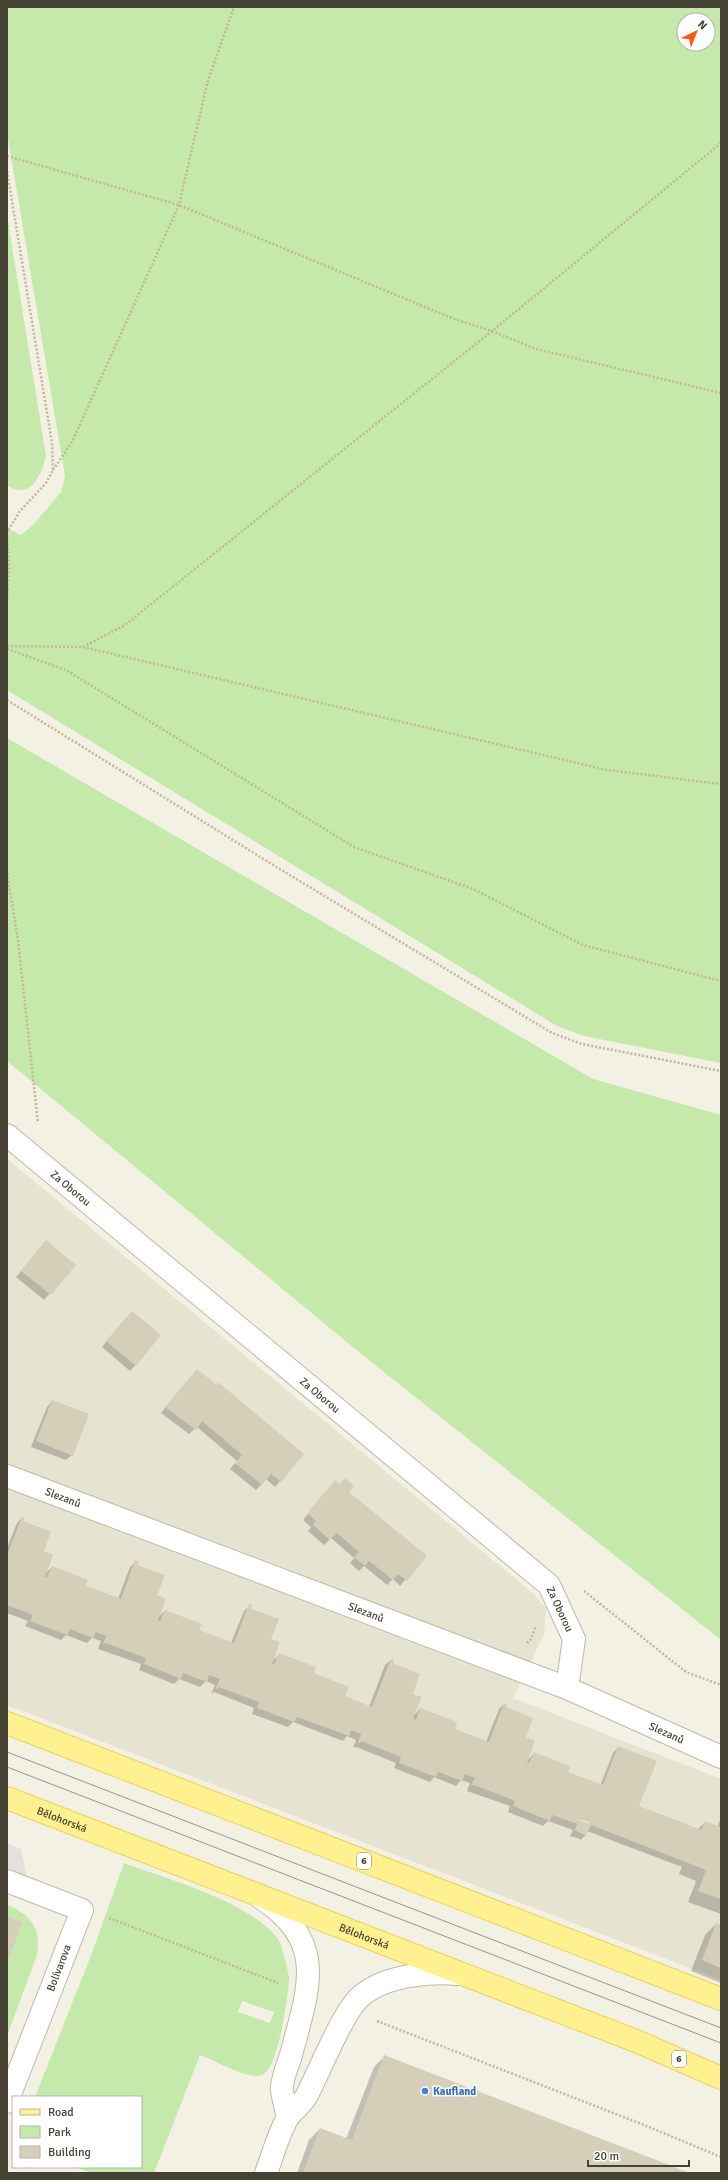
<svg xmlns="http://www.w3.org/2000/svg" width="728" height="2180" font-family="Signika,sans-serif">
  <style>
    .residential { fill: #e7e3d1 }
    .green { fill: #c4e9aa; fill-rule: evenodd }
    .parking { fill: #e3e1dc }
    .shadow { fill: #0003; fill-rule: evenodd }
    .building { fill: #d5ceb9 }
    .lines { fill: none; stroke-linecap: round; stroke-linejoin: round }
    .minor-casing { stroke: #bebaa6; stroke-width: 24 }
    .major-casing { stroke: #e9d35c; stroke-width: 24 }
    .path { stroke: #c1b896; stroke-width: 2.5; stroke-dasharray: 2 2; stroke-linecap: butt }
    .minor { stroke: #fff; stroke-width: 22 }
    .major { stroke: #fff090; stroke-width: 22 }
    .tram { stroke: #949494; stroke-width: 1 }
    .shop-dot { fill: #3f7fe0; stroke: #fff; stroke-width: 1.5 }
    .labels { text-anchor: middle; dominant-baseline: central; stroke-width: 3; stroke-linejoin: round; paint-order: stroke }
    .shield { fill: #fff; stroke: #7d7a70; stroke-width: 1 }
    .shield-label { font-size: 10px; font-weight: bold; fill: #454133 }
    .street-label { font-size: 11px; fill: #454133; stroke: #fff }
    .shop-label { font-size: 11px; font-weight: bold; fill: #366cbe; stroke: #fff; text-anchor: start }
  </style>
  <rect width="100%" height="100%" fill="#f3f0e4"/>
  <path class="residential" d="M7,1159L534,1594L546,1609L544,1634L513,1698L721,1779V1980L7,1705Z"/>
  <g class="green">
    <path d="M7,7H721V1063L584,1036L557,1026L7,690V528L21,535L34,524L61,492L65,476L7,133ZM684,20H708V44H684Z"/>
    <path d="M7,215L46,456C41,475 31,501 7,485Z"/>
    <path d="M7,738L593,1079L721,1115V1640L360,1353L7,1061Z"/>
    <path d="M124,1863C169,1880 249,1901 278,1939C282,1944 288,1971 289,1977C289,1994 278,2069 262,2075C250,2081 214,2060 200,2055L154,2173H91L76,2167H141V2097H35L92,1953ZM242,2001L274,2012L270,2023L238,2012Z"/>
    <path d="M7,1905C31,1914 42,1930 37,1955L7,2036V1964L23,1922L7,1916Z"/>
  </g>
  <path class="parking" d="M7,1843L21,1849L27,1878L7,1870Z"/>
  <g class="shadow">
    <path d="M41,1247L75,1265L44,1300L16,1277Z"/>
    <path d="M126,1318L136,1365L130,1371L102,1347Z"/>
    <path d="M192,1375L303,1454L275,1487L266,1479L256,1490L230,1469L237,1461L197,1427L189,1434L161,1413Z"/>
    <path d="M52,1401L72,1455L66,1460L31,1447L47,1407Z"/>
    <path d="M330,1487L347,1492L425,1557L400,1586L393,1579L387,1585L364,1566L359,1571L350,1563L354,1558L331,1538L324,1545L308,1531L311,1527L303,1520Z"/>
    <path d="M22,1518V1522L43,1552L44,1575L52,1567L84,1587L118,1599L130,1567L136,1561V1565L156,1595L157,1618L165,1611L198,1630L231,1643L244,1611L250,1605V1609L269,1640L271,1662L279,1655L312,1674L344,1697L369,1707L385,1665L391,1660L411,1694L413,1716L420,1709L454,1729L486,1742L499,1709L504,1704L505,1707L525,1738L527,1761L534,1753L567,1773L600,1786L613,1753L618,1747L638,1806L698,1829L705,1822L717,1827L721,1818V1914L688,1902L696,1881L679,1874L682,1867L587,1831L585,1836L579,1841L580,1839L570,1836L573,1830L548,1821L543,1826L508,1812L510,1806L467,1791L470,1783L461,1780L456,1786L434,1777L430,1782L394,1768L396,1763L356,1747L353,1748L356,1740L347,1736L343,1741L293,1722L288,1727L252,1714L254,1708L214,1692L211,1694L215,1685L206,1681L200,1687L179,1679L174,1684L139,1670L141,1664L98,1649L101,1641L92,1638L87,1643L66,1635L61,1640L25,1626L28,1621L7,1613V1548L17,1523ZM574,1818L590,1821L589,1825L574,1819Z"/>
    <path d="M716,1924L721,1926V1983L691,1971L705,1935Z"/>
    <path d="M385,2056L688,2173H297L309,2140L320,2129L346,2139L374,2067Z"/>
  </g>
  <g class="building">
    <path d="M46,1240L76,1265L51,1295L21,1271Z"/>
    <path d="M132,1311L161,1335L136,1366L106,1341Z"/>
    <path d="M197,1369L217,1385L218,1382L304,1454L281,1482L271,1474L262,1485L235,1463L242,1455L202,1421L196,1430L165,1407Z"/>
    <path d="M52,1400L89,1414L73,1456L36,1441Z"/>
    <path d="M345,1478L354,1486L349,1492L427,1556L407,1581L398,1574L393,1580L369,1561L365,1566L354,1557L359,1552L337,1533L330,1540L313,1525L316,1521L308,1514L310,1510L335,1480L340,1484Z"/>
    <path d="M22,1517L25,1518L23,1521L51,1532L44,1551L53,1555L45,1577H47L52,1566L88,1580L86,1586L121,1599L135,1560L139,1562L137,1565L165,1575L157,1595L166,1599L158,1620L160,1621L165,1610L202,1624L199,1630L234,1643L249,1604L252,1605L251,1609L279,1619L271,1639L280,1642L272,1664L274,1665L279,1653L316,1667L314,1673L349,1687L345,1696L372,1707L391,1659H394L393,1663L420,1674L413,1694L422,1697L413,1718L416,1720L420,1708L457,1722L455,1729L489,1742L504,1703L507,1704L506,1707L533,1718L526,1737L535,1741L527,1763H529L534,1752L570,1766L568,1772L603,1785L618,1746L657,1761L639,1806L701,1830L705,1821L721,1827V1899L698,1891L706,1870L591,1825L586,1836L575,1830L579,1820L588,1824L589,1822L579,1818L577,1824L552,1815L550,1821L513,1806L515,1801L474,1785L471,1786L475,1778L465,1774L462,1781L438,1772L436,1777L399,1763L401,1757L361,1741L360,1743H358L361,1734L351,1730L349,1736L297,1717L294,1722L257,1708L259,1702L219,1687L218,1689L216,1688L220,1679L209,1675L207,1682L183,1673L181,1679L144,1664L146,1658L106,1643L103,1644L106,1636L96,1632L93,1638L70,1629L67,1635L30,1621L33,1615L7,1605V1555Z"/>
    <path d="M7,1916L23,1922L7,1964Z"/>
    <path d="M716,1923L721,1925V1968L702,1960Z"/>
    <path d="M384,2055L690,2173H303L320,2128L352,2140Z"/>
  </g>
  <g class="lines">
    <g class="minor-casing">
      <g id="minor">
        <path id="s1" d="M7,1135L549,1585L574,1639L567,1688"/>
        <path id="s2" d="M7,1476L567,1688L721,1757"/>
        <path d="M7,1881L82,1910L7,2102"/>
        <path d="M261,1898C329,1942 308,1990 291,2055C288,2065 281,2080 282,2090C283,2099 286,2108 288,2117"/>
        <path d="M266,2173C272,2158 280,2128 289,2116C295,2108 304,2103 308,2093C320,2070 343,2012 360,1997C383,1976 429,1971 458,1974"/>
      </g>
    </g>
    <g class="major-casing">
      <g id="major">
        <path d="M7,1723L721,1999"/>
        <path id="s3" d="M7,1798L636,2041L721,2078"/>
      </g>
    </g>
    <g class="path">
      <path d="M7,156L179,205L454,319L492,331L536,349L721,393"/>
      <path d="M7,171L52,443L53,470L46,483L20,511L7,532L9,567L7,601"/>
      <path d="M53,470L72,442L179,205L208,80L234,7"/>
      <path d="M7,646L83,647L607,770L721,784"/>
      <path d="M83,647L125,625L492,331L721,143"/>
      <path d="M7,649L66,670L354,847L473,889L583,945L721,981"/>
      <path d="M7,700L278,868L552,1033L582,1044L721,1071"/>
      <path d="M7,873L18,940L38,1123"/>
      <path d="M584,1591L686,1672L721,1685"/>
      <path d="M527,1643L531,1639L536,1626"/>
      <path d="M109,1918L278,1983"/>
      <path d="M377,2021L644,2125L721,2157"/>
    </g>
    <use href="#minor" class="minor"/>
    <use href="#major" class="major"/>
    <g class="tram">
      <path d="M7,1752L721,2028"/>
      <path d="M7,1767L721,2043"/>
    </g>
  </g>
  <circle class="shop-dot" cx="425" cy="2091" r="4"/>
  <g class="labels">
    <g class="shield">
      <rect x="357" y="1853" width="14" height="16" rx="3"/>
      <rect x="672" y="2051" width="14" height="16" rx="3"/>
    </g>
    <g class="shield-label">
      <text x="364" y="1861">6</text>
      <text x="679" y="2059">6</text>
    </g>
    <g class="street-label">
      <text stroke="none"><textPath href="#s1" startOffset="83">Za Oborou</textPath></text>
      <text stroke="none"><textPath href="#s1" startOffset="407">Za Oborou</textPath></text>
      <text stroke="none"><textPath href="#s2" startOffset="60">Slezanů</textPath></text>
      <text stroke="none"><textPath href="#s1" startOffset="731">Za Oborou</textPath></text>
      <text stroke="none"><textPath href="#s2" startOffset="384">Slezanů</textPath></text>
      <text stroke="none"><textPath href="#s2" startOffset="708">Slezanů</textPath></text>
      <text stroke="none"><textPath href="#s3" startOffset="59">Bělohorská</textPath></text>
      <text stroke="none"><textPath href="#s3" startOffset="383">Bělohorská</textPath></text>
      <text transform="translate(59 1968) rotate(-69)">Bolívarova</text>
    </g>
    <g class="shop-label">
      <text x="433" y="2091">Kaufland</text>
    </g>
  </g>
  <rect width="728" height="2180" fill="none" stroke="#454133" stroke-width="16"/>
  <rect x="12" y="2096" width="130" height="72" fill="#ffffff" stroke="#b5b3ad"/>
  <rect x="20" y="2109" width="20" height="6" fill="#fff090" stroke="#b5b3ad"/>
  <text x="48" y="2116" font-size="12" fill="#454133">Road</text>
  <rect x="20" y="2126" width="20" height="12" fill="#c4e9aa" stroke="#b5b3ad"/>
  <text x="48" y="2136" font-size="12" fill="#454133">Park</text>
  <rect x="20" y="2146" width="20" height="12" fill="#d5ceb9" stroke="#b5b3ad"/>
  <text x="48" y="2156" font-size="12" fill="#454133">Building</text>
  <g transform="translate(696 32) rotate(43)"><circle r="19" fill="#ffffff" stroke="#b5b3ad"/>
  <path d="M0-3L7 15L0 10L-7 15Z" fill="#ff560e"/>
  <text y="-6" font-size="11" font-weight="bold" text-anchor="middle" fill="#454133">N</text>
  </g>
  <path d="M588 2160v6h101v-6" fill="none" stroke="#454133" stroke-width="2"/>
  <text x="594" y="2160" font-size="12" fill="#454133" stroke="#ffffff" stroke-width="3" paint-order="stroke">20 m</text>
</svg>
